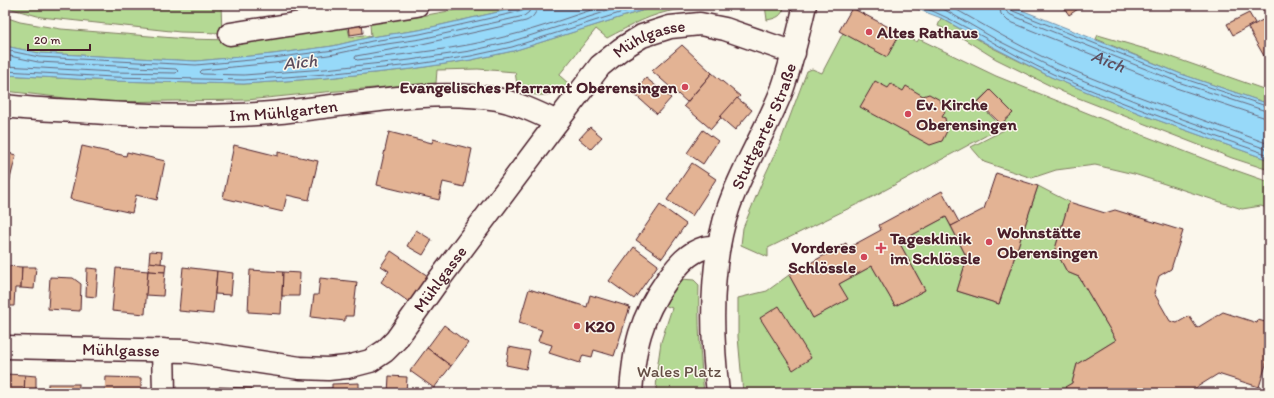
<svg xmlns="http://www.w3.org/2000/svg" width="1274" height="398" font-family="Itim,sans-serif">
  <style>
    .green { fill: #b4d994; stroke: #7f7c60 }
    .water { fill: #97d9f9; stroke: #788fa7 }
    .lines { fill: none; stroke-linecap: round; stroke-linejoin: round }
    .shore { stroke: #69697d; stroke-width: 1 }
    .building { fill: #e3b394; stroke: #4a1f2b }
    .minor-casing { stroke: #4a1f2b; stroke-width: 25 }
    .major-casing { stroke: #4a1f2b; stroke-width: 25 }
    .minor { stroke: #fbf7ec; stroke-width: 22 }
    .major { stroke: #fbf7ec; stroke-width: 22 }
    .poi-dot { fill: #d1495b; stroke: #fbf7ec; stroke-width: 1.5 }
    .labels { text-anchor: middle; dominant-baseline: central; stroke-width: 3; stroke-linejoin: round; paint-order: stroke }
    .poi-label { font-size: 17px; font-weight: bold; fill: #4a1f2b; stroke: #fbf7ec; text-anchor: start }
    .street-label { font-size: 17px; fill: #4a1f2b; stroke: #fbf7ec }
    .park-label { font-size: 17px; fill: #644e45; stroke: #fbf7ec }
    .water-label { font-size: 18px; font-style: italic; fill: #5d4e5e; stroke: #fbf7ec }
  </style>
  <rect width="100%" height="100%" fill="#fbf7ec"/>
  <filter id="ink" filterUnits="userSpaceOnUse"><feTurbulence type="fractalNoise" baseFrequency=".025" numOctaves="2"/><feDisplacementMap in="SourceGraphic" scale="8" xChannelSelector="R" yChannelSelector="G"/><feConvolveMatrix kernelMatrix="1 2 1 2 8 2 1 2 1" color-interpolation-filters="sRGB"/></filter>
  <g filter="url(#ink)">
    <g class="green">
      <path d="M5,5H221L222,33L180,32L41,17L5,7Z"/>
      <path d="M482,5H529L419,30L371,37L333,46L273,54L196,61L39,53L5,46V17L20,22L61,29L187,39L231,40L347,25L350,37L364,35L371,37L370,24L374,21L410,18Z"/>
      <path d="M660,5H718V9C705,9 690,8 677,10C652,13 630,26 607,38L596,29L559,75L569,84C566,86 563,89 559,91C546,98 531,95 518,91L515,72L478,69L437,70L436,83L325,92L247,100L100,102L5,91V75L112,81L244,84L326,78L412,69L471,60L513,51Z"/>
      <path d="M765,5H785C782,16 778,18 767,20Z"/>
      <path d="M941,18L993,48L1051,77L1146,116L1269,160V170L1232,158L1063,92L996,59L956,34L938,26Z"/>
      <path d="M843,33H900L917,42L919,39L996,76L1117,125L1212,162L1269,182V209L1261,206L1242,209L1134,174L1095,165L1056,170L1032,178L984,162L971,147L1004,130L1001,124L1013,113L990,90L977,102L1002,127L872,197L768,248V257L741,245L743,228L765,175L780,143L807,71L812,69L822,73Z"/>
      <path d="M1098,35L1166,55L1269,91V104L1181,74L1096,39Z"/>
      <path d="M1038,186L1069,202L1055,249L1067,272L1079,277L1116,340L1077,364L1072,383L1066,387L1069,393H743L738,337V298L767,291L789,275L813,318L847,299L839,284L872,266L895,306L925,290L899,242L946,217L967,258L957,291L999,304Z"/>
      <path d="M681,279L694,280L699,285C698,321 700,357 704,393H656L657,370L661,342L672,308L659,303Z"/>
    </g>
    <g class="water">
      <path d="M529,5H660L513,51L471,60L412,69L326,78L244,84L112,81L5,75V46L39,53L196,61L273,54L333,46L371,37L419,30Z"/>
      <path d="M907,5H1009L1181,74L1269,104V160L1146,116L1051,77L993,47L941,18Z"/>
    </g>
    <g class="lines">
      <g class="shore">
        <path d="M531,5L529,12L524,16L421,39L373,46L335,54L274,63L202,70L200,72L202,74L244,75L325,69L410,60L470,51L510,42L627,5"/>
        <path d="M537,5C537,13 533,18 526,21L422,44L356,56L355,58L357,60C407,54 459,49 508,36C541,28 574,15 607,5"/>
        <path d="M918,5C965,23 1007,53 1053,74C1123,105 1197,130 1269,155"/>
        <path d="M932,5L945,10L997,40L1055,69L1149,107L1269,150"/>
        <path d="M948,5C984,25 1020,47 1058,64C1127,94 1198,118 1269,144"/>
        <path id="s1" d="M999,5L1001,14L1008,21L1176,88L1263,117L1269,118"/>
        <path d="M1005,5L1006,11L1011,15L1178,82L1269,112"/>
        <path d="M1010,5V8L1013,11L1179,77L1269,107"/>
        <path d="M5,50L39,57L196,65L273,58L334,50L372,41L420,34L522,11L525,9L526,5"/>
        <path d="M5,55L38,62L176,69L178,71L176,73L113,72L5,66"/>
        <path d="M5,71L113,77L244,80L326,74L411,65L471,56L512,47L645,5"/>
      </g>
    </g>
    <g class="building">
      <path d="M1062,5H1084L1069,15Z"/>
      <path d="M852,8L900,33L887,57L839,31Z"/>
      <path d="M1249,13L1255,23L1233,35L1227,24Z"/>
      <path d="M1268,17L1269,19V62L1268,63L1248,28Z"/>
      <path d="M362,22L363,33L350,35L349,24Z"/>
      <path d="M682,45L712,73L687,102L652,71Z"/>
      <path d="M712,73L740,96L711,129L684,106Z"/>
      <path d="M646,78L671,98L657,114L633,93Z"/>
      <path d="M875,81L888,88L891,84L903,91L906,86L923,96L929,94L940,100L945,112L942,117L945,118L947,131L942,141L930,145L860,107Z"/>
      <path d="M990,90L1013,113L1001,124L978,102Z"/>
      <path d="M737,98L752,110L735,130L720,117Z"/>
      <path d="M590,127L602,137L591,149L579,139Z"/>
      <path d="M703,130L718,141L703,164L687,153Z"/>
      <path d="M389,132L432,143L433,139L472,149L464,187L443,182L439,200L377,185Z"/>
      <path d="M234,145L278,156V152L318,161L309,200L287,195L283,212L223,198Z"/>
      <path d="M82,146L126,156L127,152L165,161L157,200L136,195L132,213L70,199Z"/>
      <path d="M5,152L16,155L6,195L5,194Z"/>
      <path d="M692,163L716,179L692,216L667,200Z"/>
      <path d="M996,173L1038,186L999,304L957,291L967,258L951,226L984,209Z"/>
      <path d="M942,191L959,222L951,226L946,217L899,242L925,290L895,306L872,266L839,284L848,299L813,318L789,275L846,243L848,248L881,230L879,225Z"/>
      <path d="M1069,202L1105,213L1115,210L1183,231L1171,269L1159,276L1154,293L1170,321L1177,323L1189,316L1197,328L1223,312L1257,323L1258,320L1269,323V355L1259,387L1218,374L1189,392V393H1069L1065,387L1072,383L1077,364L1116,340L1079,277L1067,272L1055,249Z"/>
      <path d="M660,205L686,224L662,258L636,240Z"/>
      <path d="M416,230L432,240L423,255L407,246Z"/>
      <path d="M634,247L658,265L634,299L609,281Z"/>
      <path d="M150,251L162,252L161,264L149,262Z"/>
      <path d="M391,251L428,276L409,302L381,282L389,271L381,266Z"/>
      <path d="M149,262L166,264L165,272L148,271Z"/>
      <path d="M5,266L22,267L21,288H15L14,306H5Z"/>
      <path d="M22,267H36L34,289L21,288Z"/>
      <path d="M183,267L217,271L213,314L179,311Z"/>
      <path d="M87,268L98,269L96,297L86,296Z"/>
      <path d="M116,268L148,271L145,314L112,311Z"/>
      <path d="M250,270L283,272L281,314L248,312Z"/>
      <path d="M148,271L165,272L163,296L146,295Z"/>
      <path d="M217,271L233,273L231,295L215,294Z"/>
      <path d="M283,272L300,273L299,296H282Z"/>
      <path d="M50,277L73,278L81,284L80,311L48,309Z"/>
      <path d="M320,278L357,282L353,316H345V321L311,317L314,295H318Z"/>
      <path d="M529,289L587,307L590,295L630,307L614,356L594,350L592,357L583,355L580,363L549,353L552,345L538,341L542,330L519,323Z"/>
      <path d="M779,306L811,358L793,370L760,318Z"/>
      <path d="M444,325L468,343L451,366L427,348Z"/>
      <path d="M509,347L530,351L526,369L506,365Z"/>
      <path d="M427,348L451,366L434,388L410,371Z"/>
      <path d="M5,374L25,375L24,393H5Z"/>
      <path d="M25,375L36,376V393H24Z"/>
      <path d="M389,376L407,377L406,393H388Z"/>
      <path d="M106,377L141,378V393H105Z"/>
      <path d="M359,383V393H332V384Z"/>
      <rect x="48" y="384" width="31" height="9"/>
      <path d="M219,387L252,388V393H218Z"/>
      <path d="M332,388V393H310V389Z"/>
    </g>
    <g class="lines">
      <g class="minor-casing">
        <g id="minor">
          <path d="M230,34L417,5"/>
          <path id="s2" d="M5,106C29,109 53,110 77,111C142,116 207,118 271,113C346,107 423,87 497,99C517,103 538,113 557,122"/>
          <path id="s3" d="M5,347L187,351L300,368L328,369L347,367L370,361L385,351L396,340L435,285L557,122L600,66L621,49L642,36L670,27L700,24L725,29L794,53"/>
          <path d="M163,350L164,393"/>
          <path d="M631,393C634,348 640,318 667,280C677,267 687,253 704,248C708,247 714,247 719,246"/>
        </g>
      </g>
      <g class="major-casing">
        <g id="major">
          <path id="s4" d="M718,393C711,334 709,267 728,209C742,168 766,131 782,90C792,62 798,34 805,5"/>
        </g>
      </g>
      <use href="#minor" class="minor"/>
      <use href="#major" class="major"/>
    </g>
  </g>
  <g class="poi-dot">
    <circle cx="869" cy="32" r="4"/>
    <circle cx="685" cy="87" r="4"/>
    <circle cx="908" cy="114" r="4"/>
    <circle cx="989" cy="242" r="4"/>
    <path d="M879 242h4v4h4v4h-4v4h-4v-4h-4v-4h4z"/>
    <circle cx="864" cy="257" r="4"/>
    <circle cx="577" cy="326" r="4"/>
  </g>
  <g class="labels">
    <g class="poi-label">
      <text x="877" y="32">Altes Rathaus</text>
      <text x="677" y="87" text-anchor="end">Evangelisches Pfarramt Oberensingen</text>
      <text x="916" y="104">Ev. Kirche<tspan x="916" dy="20">Oberensingen</tspan></text>
      <text x="997" y="232">Wohnstätte<tspan x="997" dy="20">Oberensingen</tspan></text>
      <text x="890" y="238">Tagesklinik<tspan x="890" dy="20">im Schlössle</tspan></text>
      <text x="856" y="247" text-anchor="end">Vorderes<tspan x="856" dy="20">Schlössle</tspan></text>
      <text x="585" y="326">K20</text>
    </g>
    <g class="street-label">
      <text stroke="none"><textPath href="#s3" startOffset="800">Mühlgasse</textPath></text>
      <text stroke="none"><textPath href="#s2" startOffset="279">Im Mühlgarten</textPath></text>
      <text stroke="none"><textPath href="#s4" startOffset="276">Stuttgarter Straße</textPath></text>
      <text stroke="none"><textPath href="#s3" startOffset="476">Mühlgasse</textPath></text>
      <text stroke="none"><textPath href="#s3" startOffset="116">Mühlgasse</textPath></text>
    </g>
    <g class="park-label">
      <text x="679" y="371">Wales Platz</text>
    </g>
    <g class="water-label">
      <text transform="translate(300 62) rotate(-6)">Aich</text>
      <text stroke="none"><textPath href="#s1" startOffset="127">Aich</textPath></text>
    </g>
  </g>
  <rect width="1274" height="398" fill="none" stroke="#fbf7ec" stroke-width="20"/>
  <rect x="10" y="10" width="1254" height="378" fill="none" stroke="#4a1f2b" stroke-width="1.5" filter="url(#ink)"/>
  <path d="M28 44v6h62v-6" fill="none" stroke="#4a1f2b" stroke-width="2"/>
  <text x="34" y="44" font-size="12" fill="#4a1f2b" stroke="#fbf7ec" stroke-width="3" paint-order="stroke">20 m</text>
</svg>
